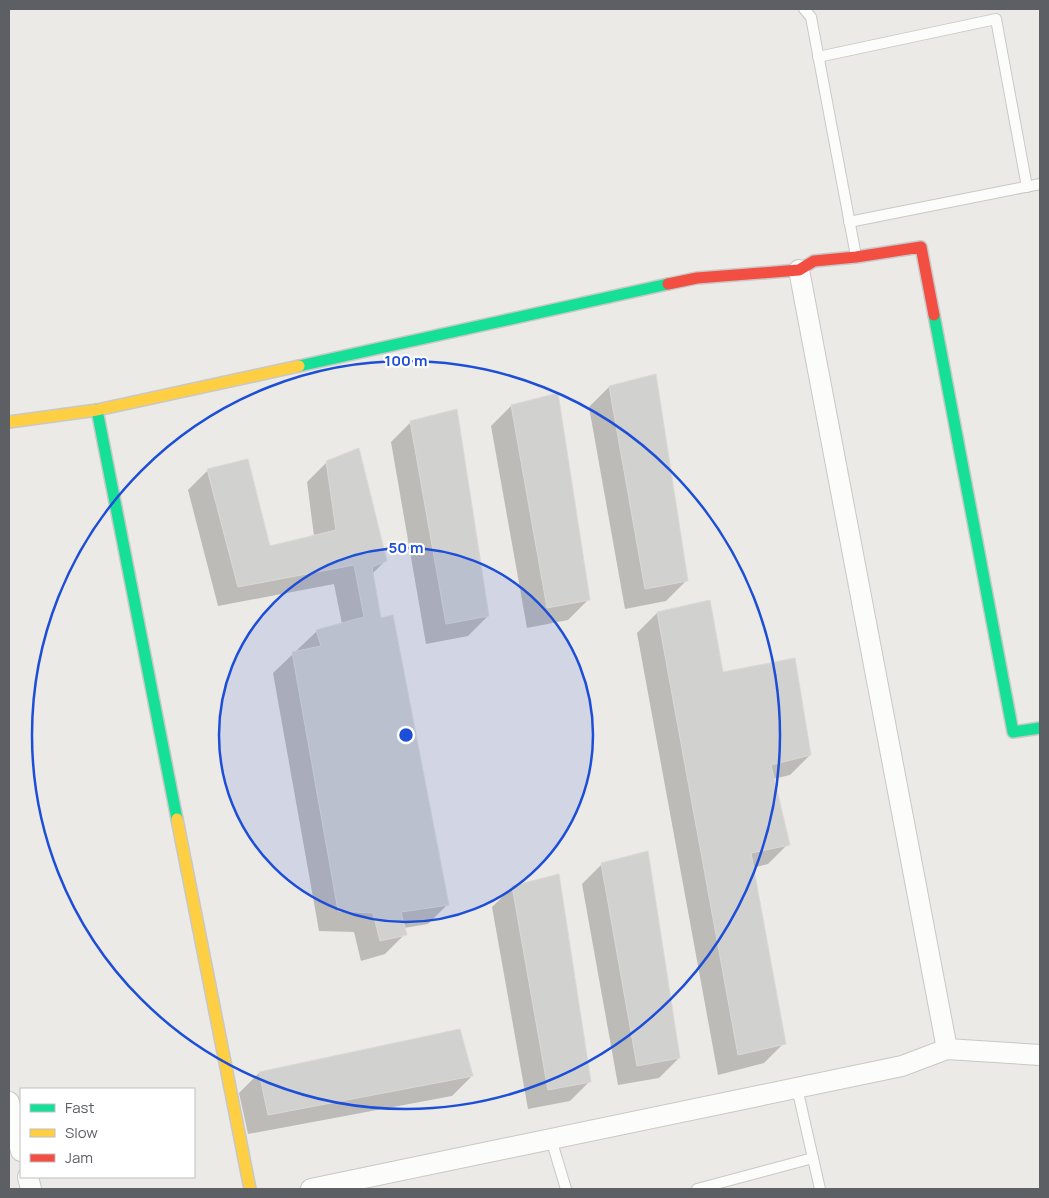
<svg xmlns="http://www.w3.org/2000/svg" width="1049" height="1198" font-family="Manrope,sans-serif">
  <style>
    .shadow { fill: #0003 }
    .building { fill: #d1d1cf; stroke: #dad9d6 }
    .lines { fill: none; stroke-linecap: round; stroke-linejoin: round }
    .lane-casing { stroke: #c8c8c8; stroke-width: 12 }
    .street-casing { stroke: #c8c8c8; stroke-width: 22 }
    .fast-casing { stroke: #c8c8c7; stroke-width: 14 }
    .slow-casing { stroke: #c8c8c7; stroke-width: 14 }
    .jam-casing { stroke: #c8c8c7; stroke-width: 14 }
    .lane { stroke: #fcfcfb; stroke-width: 10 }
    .street { stroke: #fcfcfb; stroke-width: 20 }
    .fast { stroke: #16e098; stroke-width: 11 }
    .slow { stroke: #ffcf43; stroke-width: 11 }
    .jam { stroke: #f24e42; stroke-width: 11 }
    .ring { fill: none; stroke: #1d4ed8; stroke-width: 2.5 }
    .centre { fill: #1d4ed8; stroke: #fff; stroke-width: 2.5 }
    .ring-label { font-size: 15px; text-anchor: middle; font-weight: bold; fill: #1d4ed8; stroke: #fff; stroke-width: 4.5; stroke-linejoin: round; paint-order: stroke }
  </style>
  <rect width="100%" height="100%" fill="#ebeae6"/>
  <g class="shadow">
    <path d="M609,387L686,581L666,601L625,609L589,407Z"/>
    <path d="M511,406L588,600L568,620L527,628L491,426Z"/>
    <path d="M411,422L488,616L468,636L426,644L391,442Z"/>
    <path d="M327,462L386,560L372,574L380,619L448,904L428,924L404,928L405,934L385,954L361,961L354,932L319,931L273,673L317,631L342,624L334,584L218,606L188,490L208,470L269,548L314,536L307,482Z"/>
    <path d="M709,601L722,673L810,755L790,775L773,779L788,844L768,864L752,868L784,1043L764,1063L718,1075L637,633L657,613Z"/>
    <path d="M602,864L679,1058L659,1078L618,1085L582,884Z"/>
    <path d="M513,887L590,1081L570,1101L528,1109L492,907Z"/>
    <path d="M259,1073L472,1076L452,1096L248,1134L239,1093Z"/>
  </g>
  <g class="building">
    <path d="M656,374L688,581L645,589L609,386Z"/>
    <path d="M558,393L590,600L547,608L511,405Z"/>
    <path d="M457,409L489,616L446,624L410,421Z"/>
    <path d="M359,448L387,561L372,567L381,618L393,615L449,905L401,912L407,935L380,941L373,913L338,911L292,652L321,646L316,630L364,617L354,565L238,587L207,469L248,459L270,546L336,530L326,461Z"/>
    <path d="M710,600L723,672L795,658L811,755L771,765L790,845L751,853L786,1044L738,1055L657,612Z"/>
    <path d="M648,851L680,1058L637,1066L601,863Z"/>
    <path d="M559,874L591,1082L548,1090L512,886Z"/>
    <path d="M460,1029L473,1076L268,1115L259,1072Z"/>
  </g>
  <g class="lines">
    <g class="lane-casing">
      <g id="lane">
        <path d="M804,9L811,17L856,256"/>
        <path d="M818,57L996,19L1027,187"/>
        <path d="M849,222L1040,184"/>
        <path d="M797,1088L820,1189"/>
        <path d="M551,1139L566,1189"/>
        <path d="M697,1189L813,1158"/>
      </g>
    </g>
    <g class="street-casing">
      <g id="street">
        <path d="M799,270L947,1049"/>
        <path d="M9,1102L21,1151"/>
        <path d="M28,1177L31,1189"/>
        <path d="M311,1189L902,1066L947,1049L1040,1055"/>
      </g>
    </g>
    <g class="fast-casing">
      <g id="fast">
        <path d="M934,315L1013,732L1040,728"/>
        <path d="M299,366L668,284"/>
        <path d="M97,410L177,819"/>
      </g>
    </g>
    <g class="slow-casing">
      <g id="slow">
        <path d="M9,422L97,410L299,366"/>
        <path d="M177,819L250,1189"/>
      </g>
    </g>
    <g class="jam-casing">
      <path id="jam" d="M668,284L697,278L799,270L814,261L856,257L921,247L934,315"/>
    </g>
    <use href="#lane" class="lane"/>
    <use href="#street" class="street"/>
    <use href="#fast" class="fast"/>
    <use href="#slow" class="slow"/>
    <use href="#jam" class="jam"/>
  </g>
  <circle cx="406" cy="735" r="187" fill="#1d4ed8" fill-opacity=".12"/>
  <g class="ring">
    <circle cx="406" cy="735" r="187"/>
    <circle cx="406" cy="735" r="374"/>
  </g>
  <circle cx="406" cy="735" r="8" class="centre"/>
  <g class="ring-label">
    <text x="406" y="366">100 m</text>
    <text x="406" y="553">50 m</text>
  </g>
  <rect width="1049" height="1198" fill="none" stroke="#5c5f63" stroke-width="20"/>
  <rect x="20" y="1088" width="175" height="90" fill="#ffffff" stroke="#bebfc1"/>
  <rect x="30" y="1104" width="25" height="8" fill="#16e098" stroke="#bebfc1"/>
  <text x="65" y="1113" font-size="15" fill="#5c5f63">Fast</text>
  <rect x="30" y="1129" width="25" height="8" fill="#ffcf43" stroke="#bebfc1"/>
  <text x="65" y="1138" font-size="15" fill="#5c5f63">Slow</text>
  <rect x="30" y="1154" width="25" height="8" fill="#f24e42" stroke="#bebfc1"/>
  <text x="65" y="1163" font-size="15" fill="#5c5f63">Jam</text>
</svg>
